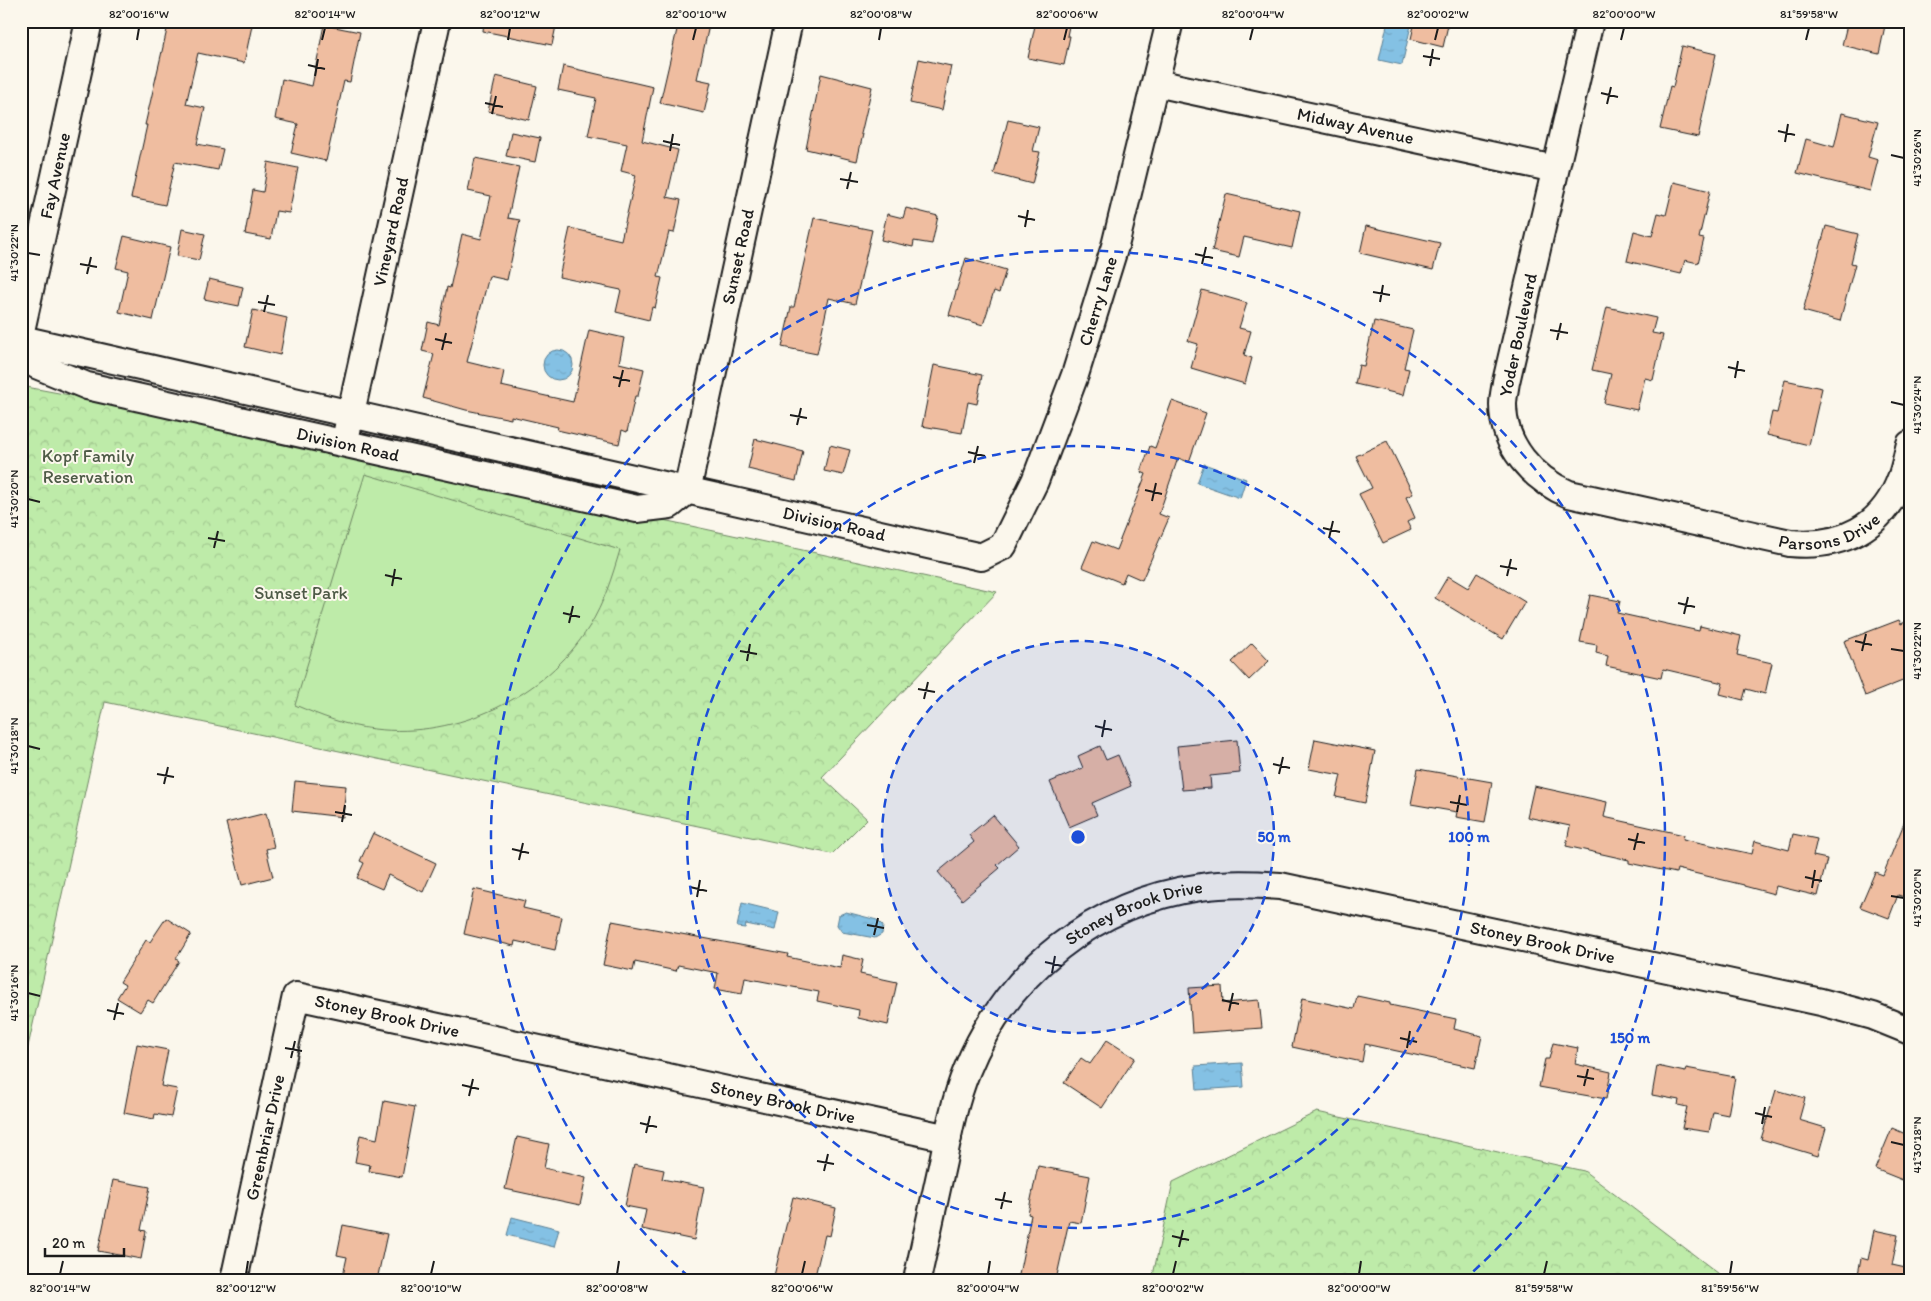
<svg xmlns="http://www.w3.org/2000/svg" width="1931" height="1301" font-family="Itim,sans-serif">
  <style>
    .forest { fill: url(#forest-crowns); stroke: #6d8462 }
    .pitch { fill: #beeba9; stroke: #6d8462 }
    .water { fill: url(#water-ripples); stroke: #5a7f94 }
    .building { fill: #efbda0; stroke: #1c1c1c }
    .lines { fill: none; stroke-linecap: round; stroke-linejoin: round }
    .minor-casing { stroke: #1c1c1c; stroke-width: 30 }
    .minor { stroke: #fbf7ec; stroke-width: 26 }
    .ticks { fill: none; stroke: #1c1c1c; stroke-width: 2 }
    .ring { fill: none; stroke: #1d4ed8; stroke-width: 2.5; stroke-dasharray: 9 6 }
    .labels { text-anchor: middle; dominant-baseline: central; stroke-width: 4; stroke-linejoin: round; paint-order: stroke }
    .street-label { font-size: 18px; fill: #1c1c1c; stroke: #fbf7ec }
    .park-label { font-size: 18px; fill: #4d5a46; stroke: #fbf7ec }
    .centre { fill: #1d4ed8; stroke: #fbf7ec; stroke-width: 2.5 }
    .ring-label { font-size: 15px; text-anchor: middle; font-weight: bold; fill: #1d4ed8; stroke: #fbf7ec; stroke-width: 4; stroke-linejoin: round; paint-order: stroke }
    .neatline { fill: none; stroke: #1c1c1c; stroke-width: 2 }
    .ticks-label { font-size: 12px; text-anchor: middle; fill: #1c1c1c }
  </style>
  <defs>
    <pattern id="forest-crowns" width="20" height="18" patternUnits="userSpaceOnUse" patternTransform="scale(1.25)"><rect width="20" height="18" fill="#beeba9"/><path d="M2 6a3 3 0 1 1 6 0M12 15a3 3 0 1 1 6 0" fill="none" stroke="#a3c991"/></pattern>
    <pattern id="water-ripples" width="26" height="14" patternUnits="userSpaceOnUse" patternTransform="scale(1.25)"><rect width="26" height="14" fill="#84c1e4"/><path d="M2 4q2-2 4 0t4 0M15 11q2-2 4 0t4 0" fill="none" stroke="#71a5c3"/></pattern>
  </defs>
  <rect width="100%" height="100%" fill="#fbf7ec"/>
  <filter id="ink" filterUnits="userSpaceOnUse"><feTurbulence type="fractalNoise" baseFrequency=".02" numOctaves="2"/><feDisplacementMap in="SourceGraphic" scale="10" xChannelSelector="R" yChannelSelector="G"/><feConvolveMatrix kernelMatrix="1 2 1 2 8 2 1 2 1" color-interpolation-filters="sRGB"/></filter>
  <g filter="url(#ink)">
    <g class="forest">
      <path d="M21,386L167,413L997,592L822,777L867,819L832,854L105,702L27,1051L21,1167Z"/>
      <path d="M1317,1112L1584,1171L1727,1280H1152L1173,1182Z"/>
    </g>
    <path class="pitch" d="M365,474L620,550C612,577 604,603 589,627C545,697 457,739 374,729C346,726 321,716 295,705Z"/>
    <g class="water">
      <path d="M1388,21H1412L1402,65L1379,60Z"/>
      <circle cx="558" cy="365" r="15"/>
      <path d="M1204,464L1246,479L1240,498L1197,483Z"/>
      <path d="M742,903L779,912L775,930L746,924L745,928L737,927Z"/>
      <path d="M846,912L877,920L883,926L882,934L875,938L842,932L837,925L839,915Z"/>
      <path d="M1242,1063L1244,1087L1197,1090L1195,1066Z"/>
      <path d="M512,1217L559,1229L554,1247L507,1235Z"/>
    </g>
    <g class="building">
      <path d="M169,21H253L244,63L198,53L186,104L205,108L197,144L223,149L218,170L175,162L165,205L131,198L147,125H145Z"/>
      <path d="M484,21H557L552,45L483,31Z"/>
      <path d="M679,21H710L697,79L711,82L704,113L660,103Z"/>
      <path d="M1036,21H1070L1067,36H1070L1064,65L1028,58Z"/>
      <path d="M1415,21H1449L1443,47L1411,39Z"/>
      <path d="M1848,21H1886L1879,54L1842,45Z"/>
      <path d="M324,25L360,32L350,82L344,81L326,161L291,153L298,124L275,119L282,79L312,86Z"/>
      <path d="M1682,46L1716,54L1698,137L1660,129L1670,86L1673,87Z"/>
      <path d="M919,59L951,66L942,110L910,103Z"/>
      <path d="M563,66L653,87L642,141L678,150L667,197L681,200L674,233L669,232L658,277L662,278L655,308L652,307L649,320L616,312L621,290L559,277L570,228L621,240L636,175L621,171L627,144L588,136L596,98L558,90Z"/>
      <path d="M821,74L872,87L861,134H863L857,161L806,149Z"/>
      <path d="M496,76L537,86L529,120L488,111Z"/>
      <path d="M1842,113L1878,122L1868,157L1878,160L1870,191L1797,173L1806,139L1834,147Z"/>
      <path d="M1008,120L1039,127L1033,151L1040,152L1032,184L994,174Z"/>
      <path d="M511,132L540,138L535,162L506,156Z"/>
      <path d="M475,158L519,167L508,218L520,220L507,280L489,276L467,362L504,371L501,386L573,402L589,330L624,338L619,363L644,369L638,396H635L627,432L622,430L619,444L557,430L558,427L511,416V419L466,410L423,398L434,354L422,351L428,322L439,325L447,287L450,288L462,234L481,239L491,196L468,191Z"/>
      <path d="M268,162L298,168L289,213L276,211L271,239L245,234L253,190L263,192Z"/>
      <path d="M1674,182L1710,191L1699,238L1704,239L1698,263L1685,260L1681,274L1627,261L1634,231L1652,236L1658,213L1666,215Z"/>
      <path d="M1226,194L1300,211L1292,248L1244,237L1239,257L1212,251Z"/>
      <path d="M906,208L938,216L932,244L914,241L913,247L881,240L887,214L903,218Z"/>
      <path d="M814,218L872,230L855,304L829,298L817,354L782,347L791,307H794Z"/>
      <path d="M1366,226L1440,243L1433,270L1360,253Z"/>
      <path d="M1826,226L1858,234L1851,263L1855,264L1840,321L1803,311Z"/>
      <path d="M182,229L205,234L199,260L177,256Z"/>
      <path d="M124,236L170,247L153,320L119,312L128,271L116,268Z"/>
      <path d="M966,258L1006,270L999,293L994,291L983,325L949,315Z"/>
      <path d="M209,279L243,287L239,306L204,299Z"/>
      <path d="M1202,290L1247,303L1239,328L1251,331L1244,355L1252,358L1245,384L1191,368L1198,344L1188,341Z"/>
      <path d="M1607,307L1656,318L1652,333L1663,335L1653,380L1645,378L1637,410L1604,403L1611,374L1592,370Z"/>
      <path d="M253,310L287,318L280,355L245,347Z"/>
      <path d="M1374,321L1413,330L1404,368L1409,369L1403,395L1355,384L1359,365L1364,366Z"/>
      <path d="M934,365L982,375L977,404L968,402L962,433L922,426Z"/>
      <path d="M1785,380L1822,388L1809,445L1767,435L1772,412L1777,413Z"/>
      <path d="M1172,401L1206,413L1189,462L1178,458L1159,514L1169,518L1142,580L1126,573L1122,583L1082,567L1093,541L1116,550L1146,474L1141,472L1150,446L1155,448Z"/>
      <path d="M755,439L803,451L796,481L748,469Z"/>
      <path d="M1387,441L1413,494L1406,497L1415,518L1407,522L1411,530L1383,543L1359,494L1372,488L1356,456Z"/>
      <path d="M830,445L850,450L843,475L824,471Z"/>
      <path d="M1477,573L1525,602L1503,639L1435,598L1448,576L1468,588Z"/>
      <path d="M1590,595L1620,601L1617,613L1699,631L1700,626L1741,636L1737,655L1772,663L1765,694L1746,689L1743,700L1720,694L1723,683L1663,669L1661,678L1606,666L1608,656L1596,653L1597,645L1580,642Z"/>
      <path d="M1899,620L1901,624L1910,620V678L1865,696L1844,641Z"/>
      <path d="M1252,643L1269,661L1249,680L1232,662Z"/>
      <path d="M1315,739L1375,751L1365,803L1336,797L1341,775L1309,769Z"/>
      <path d="M1237,740L1240,773L1210,776L1211,788L1182,790L1177,746Z"/>
      <path d="M1100,746L1106,760L1118,755L1131,786L1092,803L1097,815L1069,827L1050,782L1083,768L1078,756Z"/>
      <path d="M1418,769L1492,782L1485,822L1456,817L1457,812L1411,804Z"/>
      <path d="M295,781L346,786L343,817L292,811Z"/>
      <path d="M1534,786L1607,802L1604,817L1684,835L1683,839L1752,854L1755,841L1789,850L1793,834L1817,839L1813,856L1827,859L1818,896L1776,886L1774,894L1744,886V885L1677,869L1676,873L1629,863V860L1566,846L1570,826L1527,817Z"/>
      <path d="M1909,811L1910,899L1898,895L1889,918L1860,907L1875,872L1883,875Z"/>
      <path d="M266,813L274,847L266,849L273,877L242,885L226,823Z"/>
      <path d="M993,815L1019,846L997,865L1000,868L962,900L938,872L974,842L969,835Z"/>
      <path d="M373,833L436,863L423,892L388,875L382,889L357,878L364,863L360,861Z"/>
      <path d="M474,889L525,901L523,908L562,917L555,950L515,941L514,946L464,934Z"/>
      <path d="M166,918L191,934L176,959L179,961L153,1003L148,1000L140,1012L117,998L125,985L120,982L146,940L150,942Z"/>
      <path d="M612,921L788,954L787,957L840,968L842,955L863,960L860,974L897,982L888,1025L858,1018L859,1010L817,1001L819,992L745,978L742,994L715,989L718,973L678,965L676,971L635,962L633,971L603,965Z"/>
      <path d="M1222,986L1223,1003L1259,1000L1262,1028L1192,1033L1189,988Z"/>
      <path d="M1357,996L1390,1003V1005L1456,1019L1454,1029L1482,1036L1475,1068L1365,1044L1362,1062L1292,1047L1302,998L1354,1009Z"/>
      <path d="M1107,1040L1135,1058L1102,1108L1064,1083L1081,1058L1090,1064Z"/>
      <path d="M1553,1043L1578,1048L1575,1064L1611,1072L1606,1099L1539,1087L1545,1059H1549Z"/>
      <path d="M137,1044L168,1050L161,1086L177,1089L171,1117L155,1114L154,1119L124,1113Z"/>
      <path d="M1657,1066L1685,1072L1686,1068L1735,1077L1728,1115L1713,1112L1709,1132L1682,1128L1687,1107L1678,1105L1679,1100L1652,1095Z"/>
      <path d="M1776,1090L1805,1098L1799,1120L1826,1128L1818,1156L1761,1139Z"/>
      <path d="M384,1101L415,1107L402,1177L369,1171L370,1165L355,1162L360,1135L377,1139Z"/>
      <path d="M1892,1128L1910,1136V1183L1875,1169Z"/>
      <path d="M517,1137L549,1144L544,1168L586,1178L580,1205L505,1189Z"/>
      <path d="M634,1164L664,1170L662,1179L704,1187L694,1240L642,1229L646,1210L625,1206Z"/>
      <path d="M1038,1166L1090,1176L1081,1223L1069,1221L1056,1280H1018L1031,1215L1028,1214Z"/>
      <path d="M113,1180L150,1187L141,1230L146,1231L141,1259L98,1251Z"/>
      <path d="M793,1197L836,1208L830,1236L825,1235L814,1280H773Z"/>
      <path d="M343,1225L387,1234L377,1280H342L347,1257L337,1255Z"/>
      <path d="M1874,1230L1898,1235L1892,1265L1910,1269V1280H1857L1861,1258L1868,1260Z"/>
    </g>
    <g class="lines">
      <g class="minor-casing">
        <g id="minor">
          <path id="s1" d="M1590,21L1506,382C1505,389 1503,397 1503,405C1503,446 1533,479 1569,494L1790,543C1841,548 1883,528 1901,478C1905,468 1907,455 1910,444"/>
          <path id="s2" d="M1156,83L1555,169"/>
          <path id="s3" d="M21,331L89,21"/>
          <path id="s4" d="M21,339L981,557L1003,546L1035,481L1075,375L1115,246L1170,21"/>
          <path id="s5" d="M21,341L36,365L87,386L637,509L670,505L687,491"/>
          <path id="s6" d="M347,431L437,21"/>
          <path id="s7" d="M687,491L789,21"/>
          <path id="s8" d="M234,1280L296,996L948,1138"/>
          <path id="s9" d="M917,1280C926,1240 934,1201 943,1161C949,1130 955,1099 967,1070C1007,971 1095,902 1201,887C1226,883 1254,884 1280,886L1821,1002L1873,1016L1910,1031"/>
        </g>
      </g>
      <use href="#minor" class="minor"/>
    </g>
  </g>
  <path class="ticks" d="M137,40L139,28M322,40L325,28M508,40L510,28M693,40L696,28M879,40L881,28M1064,40L1067,28M1250,40L1253,28M1435,40L1438,28M1621,40L1624,28M1806,40L1809,28M1423,56L1440,59M308,65L325,69M1430,66L1433,49M315,76L318,59M1601,93L1618,97M485,103L503,107M1607,104L1611,87M492,114L496,96M1778,131L1795,135M663,141L680,145M1785,142L1788,124M670,151L673,134M1891,155L1904,158M840,179L858,182M847,189L851,172M1018,216L1035,220M1025,227L1028,210M28,253L40,255M1195,254L1213,258M80,264L97,267M1202,264L1206,247M87,274L91,257M1373,292L1390,295M258,302L275,305M1380,302L1383,285M264,312L268,295M1550,330L1568,333M435,339L452,343M1557,340L1561,323M442,350L446,333M1728,367L1745,371M613,377L630,381M1735,378L1738,361M619,387L623,370M1891,402L1904,405M790,415L807,418M797,425L801,408M968,452L985,456M974,463L978,446M1145,490L1162,494M28,499L40,502M1152,501L1156,483M1323,528L1340,532M208,538L225,541M1329,538L1333,521M214,548L218,531M1500,566L1517,569M385,575L402,579M1507,576L1511,559M392,586L395,569M1678,603L1695,607M563,613L580,617M1684,614L1688,597M569,623L573,606M1855,641L1872,645M1891,649L1904,651M740,651L757,654M1862,651L1866,634M747,661L750,644M918,689L935,692M924,699L928,682M1095,726L1112,730M1102,737L1105,720M28,746L40,749M1273,764L1290,768M157,774L174,777M1279,774L1283,757M164,784L168,767M1450,802L1467,805M335,812L352,815M1457,812L1460,795M342,822L345,805M1628,839L1645,843M512,849L529,853M1634,850L1638,833M519,860L523,843M1805,877L1822,881M690,887L707,891M1812,888L1815,870M1891,896L1904,898M697,897L700,880M867,925L884,928M874,935L878,918M1045,962L1062,966M1052,973L1055,956M28,993L40,996M1222,1000L1239,1004M107,1010L124,1014M1229,1011L1233,993M114,1020L118,1003M1400,1038L1417,1042M285,1048L302,1051M1407,1048L1410,1031M291,1058L295,1041M1577,1076L1594,1079M462,1085L479,1089M1584,1086L1588,1069M469,1096L473,1079M1755,1113L1772,1117M640,1123L657,1127M1762,1124L1765,1107M646,1133L650,1116M1891,1142L1904,1145M817,1161L834,1164M824,1171L828,1154M995,1199L1012,1202M1001,1209L1005,1192M1172,1236L1189,1240M1179,1247L1183,1230M60,1274L63,1261M246,1274L248,1261M431,1274L434,1261M617,1274L619,1261M802,1274L805,1261M988,1274L990,1261M1173,1274L1176,1261M1359,1274L1361,1261M1544,1274L1547,1261M1730,1274L1732,1261"/>
  <circle cx="1078" cy="837" r="196" fill="#1d4ed8" fill-opacity=".12"/>
  <g class="ring">
    <circle cx="1078" cy="837" r="196"/>
    <circle cx="1078" cy="837" r="391"/>
    <path d="M689 1277A587 587 0 1 1 1467 1277"/>
  </g>
  <g class="labels">
    <g class="street-label">
      <text stroke="none"><textPath href="#s2" startOffset="204">Midway Avenue</textPath></text>
      <text stroke="none"><textPath href="#s3" startOffset="159">Fay Avenue</textPath></text>
      <text stroke="none"><textPath href="#s6" startOffset="204">Vineyard Road</textPath></text>
      <text stroke="none"><textPath href="#s7" startOffset="240">Sunset Road</textPath></text>
      <text stroke="none"><textPath href="#s4" startOffset="1272">Cherry Lane</textPath></text>
      <text transform="translate(1518 335) rotate(-78)">Yoder Boulevard</text>
      <text stroke="none"><textPath href="#s5" startOffset="351">Division Road</textPath></text>
      <text stroke="none"><textPath href="#s4" startOffset="834">Division Road</textPath></text>
      <text stroke="none"><textPath href="#s1" startOffset="779">Parsons Drive</textPath></text>
      <text stroke="none"><textPath href="#s9" startOffset="455">Stoney Brook Drive</textPath></text>
      <text stroke="none"><textPath href="#s9" startOffset="875">Stoney Brook Drive</textPath></text>
      <text stroke="none"><textPath href="#s8" startOffset="384">Stoney Brook Drive</textPath></text>
      <text stroke="none"><textPath href="#s8" startOffset="789">Stoney Brook Drive</textPath></text>
      <text stroke="none"><textPath href="#s8" startOffset="146">Greenbriar Drive</textPath></text>
    </g>
    <g class="park-label">
      <text x="88" y="456">Kopf Family<tspan x="88" dy="21">Reservation</tspan></text>
      <text x="301" y="593">Sunset Park</text>
    </g>
  </g>
  <circle cx="1078" cy="837" r="8" class="centre"/>
  <g class="ring-label">
    <text x="1274" y="842">50 m</text>
    <text x="1469" y="842">100 m</text>
    <text x="1630" y="1043">150 m</text>
  </g>
  <rect width="1931" height="1301" fill="none" stroke="#fbf7ec" stroke-width="55"/>
  <path d="M45 1248v8h79v-8" fill="none" stroke="#1c1c1c" stroke-width="2.5"/>
  <text x="52" y="1248" font-size="15" fill="#1c1c1c" stroke="#fbf7ec" stroke-width="4" paint-order="stroke">20 m</text>
  <rect x="28" y="28" width="1876" height="1246" class="neatline"/>
  <g class="ticks-label">
    <text x="139" y="18">82°00'16"W</text>
    <text x="325" y="18">82°00'14"W</text>
    <text x="510" y="18">82°00'12"W</text>
    <text x="696" y="18">82°00'10"W</text>
    <text x="881" y="18">82°00'08"W</text>
    <text x="1067" y="18">82°00'06"W</text>
    <text x="1253" y="18">82°00'04"W</text>
    <text x="1438" y="18">82°00'02"W</text>
    <text x="1624" y="18">82°00'00"W</text>
    <text x="1809" y="18">81°59'58"W</text>
    <text transform="translate(1917 158) rotate(-90)" y="4">41°30'26"N</text>
    <text transform="translate(14 253) rotate(-90)" y="4">41°30'22"N</text>
    <text transform="translate(1917 405) rotate(-90)" y="4">41°30'24"N</text>
    <text transform="translate(14 499) rotate(-90)" y="4">41°30'20"N</text>
    <text transform="translate(1917 651) rotate(-90)" y="4">41°30'22"N</text>
    <text transform="translate(14 746) rotate(-90)" y="4">41°30'18"N</text>
    <text transform="translate(1917 898) rotate(-90)" y="4">41°30'20"N</text>
    <text transform="translate(14 993) rotate(-90)" y="4">41°30'16"N</text>
    <text transform="translate(1917 1145) rotate(-90)" y="4">41°30'18"N</text>
    <text x="60" y="1292">82°00'14"W</text>
    <text x="246" y="1292">82°00'12"W</text>
    <text x="431" y="1292">82°00'10"W</text>
    <text x="617" y="1292">82°00'08"W</text>
    <text x="802" y="1292">82°00'06"W</text>
    <text x="988" y="1292">82°00'04"W</text>
    <text x="1173" y="1292">82°00'02"W</text>
    <text x="1359" y="1292">82°00'00"W</text>
    <text x="1544" y="1292">81°59'58"W</text>
    <text x="1730" y="1292">81°59'56"W</text>
  </g>
</svg>
